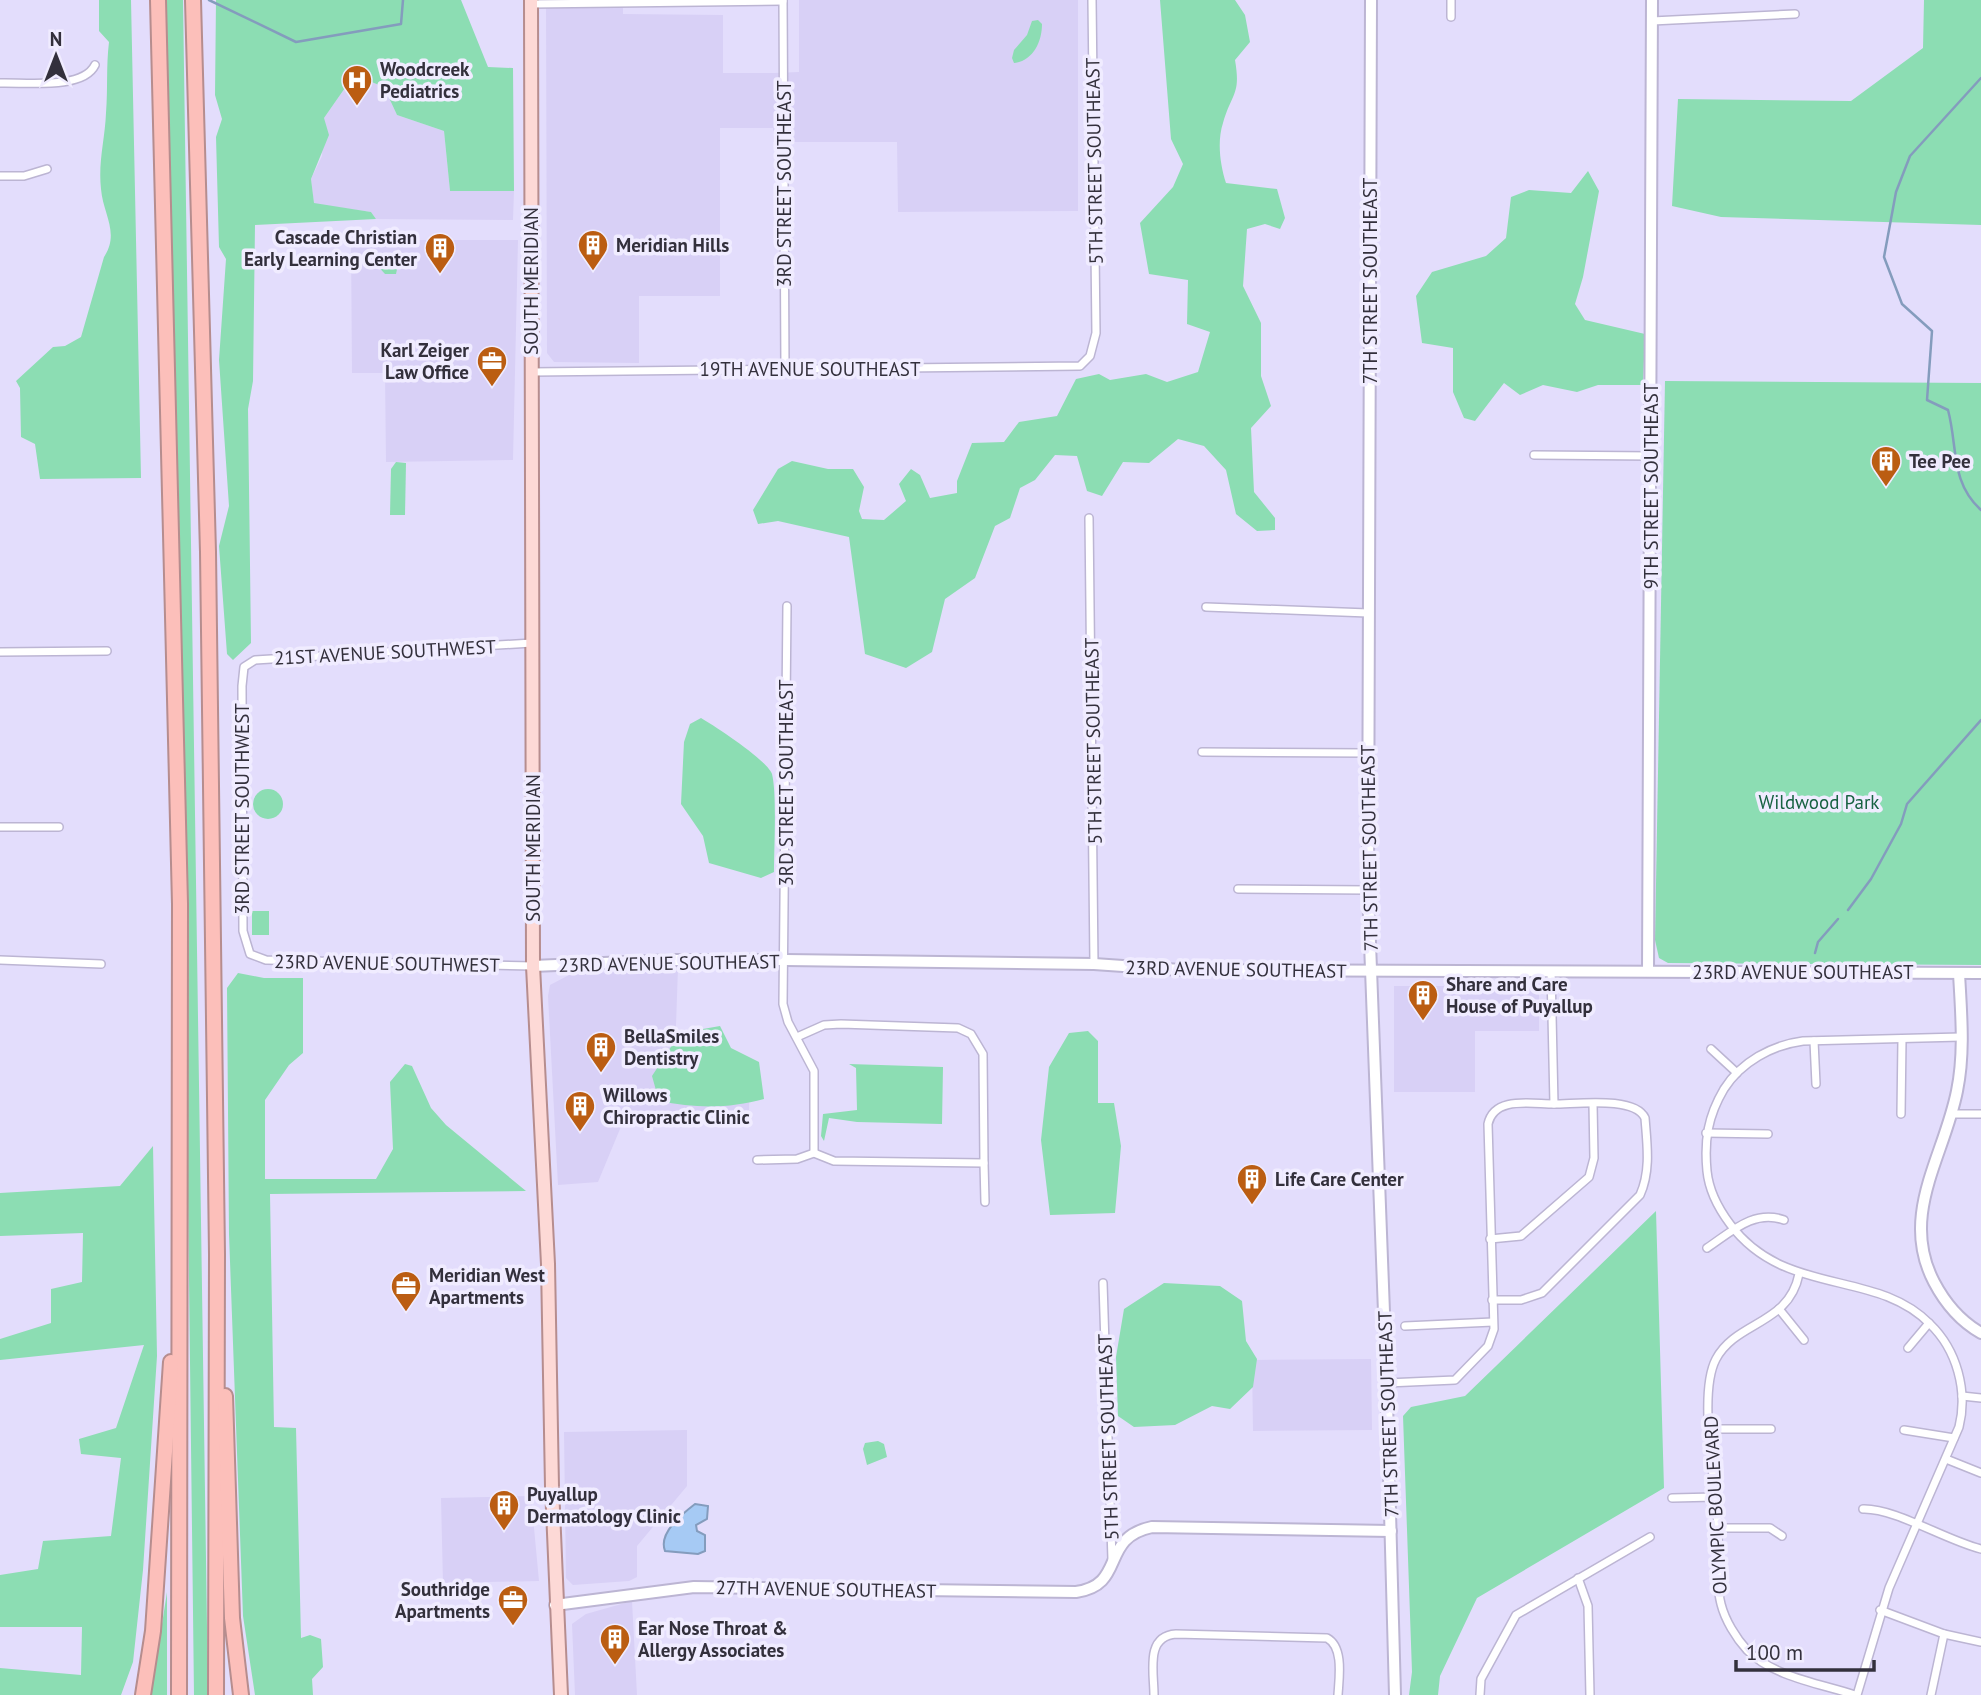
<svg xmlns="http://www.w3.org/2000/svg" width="1981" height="1695" font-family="'PT Sans',sans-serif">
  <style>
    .built { fill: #d8d0f6 }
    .green { fill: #8cddb3 }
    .water { fill: #a6caf4; stroke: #849cbd; stroke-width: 2 }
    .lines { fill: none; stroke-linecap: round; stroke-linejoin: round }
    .stream { stroke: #849cbd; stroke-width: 2.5 }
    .street-casing { stroke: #bcb5d3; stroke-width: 10 }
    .secondary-casing { stroke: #bcb5d3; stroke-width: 14 }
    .primary-casing { stroke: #b68d8e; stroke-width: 16 }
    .highway-casing { stroke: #b68d8e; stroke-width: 18 }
    .street { stroke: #fff; stroke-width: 7 }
    .secondary { stroke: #fff; stroke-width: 10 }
    .primary { stroke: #fdd9d6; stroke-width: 12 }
    .highway { stroke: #fcbfba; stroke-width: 14 }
    .labels { text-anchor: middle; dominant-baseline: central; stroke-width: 7; stroke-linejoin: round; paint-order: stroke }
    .poi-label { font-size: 19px; font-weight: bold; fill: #33303c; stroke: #f0ecff; text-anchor: start }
    .street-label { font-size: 19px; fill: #33303c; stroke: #f0ecff }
    .park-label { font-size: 19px; fill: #176242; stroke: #f0ecff }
  </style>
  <rect width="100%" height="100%" fill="#e3ddfc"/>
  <g class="built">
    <path d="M546,0H623V14L723,15V73H774L799,72V0H1078V211L898,212L897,142H773V128H720V296H639V363L554,362L547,353Z"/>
    <path d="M354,75L384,87L397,115L444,131L450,191H514L513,220L376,219L371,212L314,204L311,179L322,156L324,118Z"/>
    <path d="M351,240H518L513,460L386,462L385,373H352Z"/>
    <path d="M678,967L675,1055L750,1060L749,1110L627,1112L598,1182L558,1185L548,996L550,985L569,975Z"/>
    <path d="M1394,986H1539V1031H1475V1092H1394Z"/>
    <path d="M1371,1359L1372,1430L1253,1431L1252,1360Z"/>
    <path d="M687,1430V1486L637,1546V1577L629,1581L573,1585L566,1578L564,1432Z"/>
    <path d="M531,1496L539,1581L443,1583L441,1498Z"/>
    <path d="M632,1601L637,1695H575L572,1624L586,1614Z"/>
  </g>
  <g class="green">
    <path d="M99,0H131L141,478L40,479L35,444L21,437L20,388L16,381L53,347L65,346L81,337L104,257C120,233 103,214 101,189C98,162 105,139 106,113C108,89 106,67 109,42L99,31Z"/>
    <path d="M166,0H183L208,1695H194L182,695Z"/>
    <path d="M216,0H461L488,67L513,68L514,191H450L444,131L397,115L384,87L354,75L324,118L329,135L311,179L314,203L371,212L376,219L255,225L253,381L248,409L251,643L233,660L227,654L219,546L229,506L219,360L226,259L219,247L216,137L222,119L215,95Z"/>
    <path d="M1160,0H1235L1245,15L1250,42L1235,60C1241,95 1232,92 1223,123C1217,141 1220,165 1226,183L1277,189L1285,218L1280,229L1265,224L1247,229L1243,286L1261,323V376L1271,406L1251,428L1254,492L1275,518V530L1257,531L1236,514L1226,470L1204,446L1178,439L1149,463L1123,462L1102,496L1087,491L1077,456L1055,455L1035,480L1020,488L1010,518L995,526L975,578L945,599L932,652L906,668L865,654L849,537L778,521L758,524L753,510L778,469L792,461L828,469H853L864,487L859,511L862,519L884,520L906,501L899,484L911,469L920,475L930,498L957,493V481L972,443L1004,442L1019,422L1057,416L1076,379L1099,374L1110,380L1146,374L1167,382L1198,372L1210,332L1187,324L1188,280L1149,274L1140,223L1173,187L1183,164L1171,139Z"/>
    <path d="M1924,0H1981V225L1721,217L1672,206L1678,99L1851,101L1923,48Z"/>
    <path d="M1038,20L1042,24C1042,42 1033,61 1014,63L1012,58L1014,50L1027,35L1032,21Z"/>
    <path d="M1588,171L1599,191L1583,277L1575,304L1585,320L1645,334L1643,385H1598L1577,392L1543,385L1520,395L1504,383L1475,421L1464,418L1453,392V348L1422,343L1416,296L1432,272L1486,256L1506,238L1511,197L1529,190L1571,193Z"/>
    <path d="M395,255L399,260L396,274H385L376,264V257Z"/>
    <path d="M1665,381L1981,383V965L1668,963L1659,958L1655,940Z"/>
    <path d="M396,462L406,463L405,515H390L391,469Z"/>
    <path d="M701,718C715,726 768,761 772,774C777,794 774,849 774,872L761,878L709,863L703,836L681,804L684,742L690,724Z"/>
    <circle cx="268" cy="804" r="15"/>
    <rect x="252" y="911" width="17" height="24"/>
    <path d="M238,973L264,978H303V1053L289,1065L265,1100V1179H376L393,1149L390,1082L405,1064L412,1066L431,1108L446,1125L526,1191L270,1194L274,1427L296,1428L301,1638L310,1635L321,1639L323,1667L312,1679L313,1695H255L243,1616L229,1234L227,988Z"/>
    <path d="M720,1026L731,1048L759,1062L764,1099C728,1109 695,1108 659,1101L652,1076L680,1033Z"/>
    <path d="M1088,1031L1098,1041V1103H1114L1121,1146L1115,1213L1050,1215L1041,1140L1049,1067L1069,1033Z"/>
    <path d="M849,1064L943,1067L942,1124L857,1122L829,1118L824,1141L821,1136L823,1114L857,1110L856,1068Z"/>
    <path d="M153,1146L157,1356L143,1570L133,1662L121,1695H0V1668L81,1675L82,1627H0V1575L38,1569L43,1541L111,1536L121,1458L81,1454L79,1439L116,1428L144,1345L0,1360V1339L51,1323V1289L82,1282L83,1233L0,1236V1193L120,1186Z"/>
    <path d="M1656,1211L1664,1488L1477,1598L1440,1676L1438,1695H1409L1412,1672L1403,1416L1411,1407L1465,1396Z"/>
    <path d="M1164,1283L1220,1286L1242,1301L1246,1341L1257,1359L1253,1387L1230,1409L1212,1406L1175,1425L1134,1427L1118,1416L1116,1357L1124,1309Z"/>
    <path d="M878,1441L884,1444L887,1457L867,1465L863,1449L865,1443Z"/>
    <path d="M167,1592V1695H151Z"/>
  </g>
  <path class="water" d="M695,1504L708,1506L707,1519L696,1525L697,1531L705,1535V1551L698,1554L665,1551C658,1533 682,1514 695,1504Z"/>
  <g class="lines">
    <g class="stream">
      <path d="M209,0L296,42L401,24L403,0"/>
      <path d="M1981,78L1910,156L1896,192L1884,257L1902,304L1932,331L1927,400L1948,410C1958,447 1950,482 1981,510"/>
      <path d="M1848,910L1871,879L1901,824L1907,804L1981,720"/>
      <path d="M1815,953L1818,942L1838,919"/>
    </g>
    <g class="street-casing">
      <g id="street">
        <path d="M783,0L785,368"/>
        <path d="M1451,0V17"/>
        <path d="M531,4L783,1"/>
        <path d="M1652,21L1795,14"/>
        <path d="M0,83C25,82 83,90 95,65"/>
        <path d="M0,176H24L47,169"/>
        <path d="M532,372L1080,366L1090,356L1096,333L1092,0"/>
        <path d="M1534,455L1652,456"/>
        <path d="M1089,518L1094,964"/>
        <path d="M787,606L783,1004L788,1022L814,1071V1153"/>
        <path d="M1206,607L1368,613"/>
        <path d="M532,643L255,660L244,667L242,686L243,931L250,954L266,960L533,966"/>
        <path d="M0,652L107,651"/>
        <path d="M1202,752L1367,753"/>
        <path d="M0,827H59"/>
        <path d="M1238,889L1368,890"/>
        <path d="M0,960L101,964"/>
        <path d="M1814,1041L1816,1084"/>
        <path d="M1711,1049L1737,1073"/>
        <path d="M1901,1114L1902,1039"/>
        <path d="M1951,1114H1981"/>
        <path d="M1706,1133L1768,1134"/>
        <path d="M757,1160L797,1159L814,1153L834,1161L984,1163L983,1054L971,1034L958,1028L841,1024L824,1025L797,1037"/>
        <path d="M984,1163L985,1202"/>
        <path d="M1490,1239L1521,1236L1589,1177L1594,1158L1593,1104"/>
        <path d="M1707,1248C1731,1232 1754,1209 1784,1220"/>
        <path d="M1799,1274C1789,1325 1736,1321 1716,1359C1697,1395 1717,1488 1718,1529C1719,1554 1715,1580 1721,1604C1725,1620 1736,1638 1747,1650C1773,1677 1822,1684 1855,1695"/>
        <path d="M1103,1283L1112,1560"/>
        <path d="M1492,1300H1521L1542,1293L1640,1195C1651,1171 1647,1144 1645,1118C1635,1096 1577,1104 1554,1104"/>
        <path d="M1779,1309L1804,1340"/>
        <path d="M1405,1326L1493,1322"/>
        <path d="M1908,1348L1929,1323"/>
        <path d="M1387,1383L1455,1380L1488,1346L1494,1329L1488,1124C1494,1096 1531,1104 1554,1104L1551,971"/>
        <path d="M1962,1396L1981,1398"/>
        <path d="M1710,1429H1771"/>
        <path d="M1904,1430L1954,1438"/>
        <path d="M1946,1459L1981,1473"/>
        <path d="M1672,1498L1715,1497"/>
        <path d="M1863,1509C1895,1508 1945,1540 1981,1549"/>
        <path d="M1718,1528H1770L1782,1536"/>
        <path d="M1578,1578L1588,1606L1590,1695"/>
        <path d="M1880,1610L1944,1634L1981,1642"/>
        <path d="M1154,1695C1154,1672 1145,1636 1176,1634L1327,1638C1344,1647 1339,1678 1338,1695"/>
        <path d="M1480,1695L1481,1679L1516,1615L1650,1537"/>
        <path d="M1857,1695L1889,1588L1959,1427C1968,1391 1957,1350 1930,1324C1875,1268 1785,1298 1730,1224C1718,1208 1709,1191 1707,1171C1704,1140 1708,1116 1724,1089C1741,1062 1772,1045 1803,1041L1961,1037"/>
        <path d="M1931,1695L1944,1634"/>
      </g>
    </g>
    <g class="secondary-casing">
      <g id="secondary">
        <path d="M1371,0L1368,890L1386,1365L1395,1695"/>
        <path d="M533,966L674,960H786L1094,964L1181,970L1981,973"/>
        <path d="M1648,971L1652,0"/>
        <path d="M1959,973C1961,1012 1965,1052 1957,1091C1944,1157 1899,1215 1934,1282C1945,1303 1960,1321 1981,1333"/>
        <path d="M555,1605L694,1587L1076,1592C1127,1585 1099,1538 1152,1527L1391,1531"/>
      </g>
    </g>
    <g class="primary-casing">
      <path id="primary" d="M531,0L533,966L548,1264L552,1487L561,1695"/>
    </g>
    <g class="highway-casing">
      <g id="highway">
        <path d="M158,0L180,904L179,1695"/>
        <path d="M193,0L208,552L217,1254L216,1695"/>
        <path d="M225,1396L232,1618L241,1695"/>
        <path d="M143,1695L153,1631L171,1362"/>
      </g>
    </g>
    <use href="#street" class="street"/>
    <use href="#secondary" class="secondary"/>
    <use href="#primary" class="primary"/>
    <use href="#highway" class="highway"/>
  </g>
  <defs>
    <g id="hospital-pin" transform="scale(1.575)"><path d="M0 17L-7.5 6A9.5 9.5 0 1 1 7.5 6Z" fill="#bb5d12" stroke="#f0ecff"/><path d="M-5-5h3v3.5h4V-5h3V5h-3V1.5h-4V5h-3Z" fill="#fff"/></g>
    <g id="building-pin" transform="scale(1.575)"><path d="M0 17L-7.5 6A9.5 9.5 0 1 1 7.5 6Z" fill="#bb5d12" stroke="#f0ecff"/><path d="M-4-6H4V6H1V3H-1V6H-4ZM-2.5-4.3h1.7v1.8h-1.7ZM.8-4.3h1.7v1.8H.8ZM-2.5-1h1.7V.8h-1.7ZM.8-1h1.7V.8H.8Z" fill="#fff"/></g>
    <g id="office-pin" transform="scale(1.575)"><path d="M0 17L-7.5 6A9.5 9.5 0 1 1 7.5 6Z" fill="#bb5d12" stroke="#f0ecff"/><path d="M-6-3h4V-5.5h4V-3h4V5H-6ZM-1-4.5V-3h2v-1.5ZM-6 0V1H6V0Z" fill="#fff"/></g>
  </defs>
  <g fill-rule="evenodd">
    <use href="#hospital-pin" x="357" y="80"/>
    <use href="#building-pin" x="593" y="245"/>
    <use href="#building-pin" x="440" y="248"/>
    <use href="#office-pin" x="492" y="361"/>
    <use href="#building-pin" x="1886" y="461"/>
    <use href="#building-pin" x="1423" y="995"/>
    <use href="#building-pin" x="601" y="1047"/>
    <use href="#building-pin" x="580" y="1106"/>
    <use href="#building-pin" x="1252" y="1179"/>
    <use href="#office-pin" x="406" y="1286"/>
    <use href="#building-pin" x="504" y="1505"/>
    <use href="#office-pin" x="513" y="1600"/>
    <use href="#building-pin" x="615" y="1639"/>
  </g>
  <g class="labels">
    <g class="poi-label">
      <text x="380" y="69">Woodcreek<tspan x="380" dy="22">Pediatrics</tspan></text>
      <text x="417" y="237" text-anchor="end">Cascade Christian<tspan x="417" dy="22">Early Learning Center</tspan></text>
      <text x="616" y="245">Meridian Hills</text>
      <text x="469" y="350" text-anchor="end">Karl Zeiger<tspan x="469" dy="22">Law Office</tspan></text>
      <text x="1909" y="461">Tee Pee</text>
      <text x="1446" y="984">Share and Care<tspan x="1446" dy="22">House of Puyallup</tspan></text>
      <text x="624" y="1036">BellaSmiles<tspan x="624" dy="22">Dentistry</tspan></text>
      <text x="603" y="1095">Willows<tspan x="603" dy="22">Chiropractic Clinic</tspan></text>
      <text x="1275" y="1179">Life Care Center</text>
      <text x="429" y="1275">Meridian West<tspan x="429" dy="22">Apartments</tspan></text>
      <text x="527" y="1494">Puyallup<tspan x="527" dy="22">Dermatology Clinic</tspan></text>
      <text x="490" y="1589" text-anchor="end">Southridge<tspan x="490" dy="22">Apartments</tspan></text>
      <text x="638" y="1628">Ear Nose Throat &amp;<tspan x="638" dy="22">Allergy Associates</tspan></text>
    </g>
    <g class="street-label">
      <text transform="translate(1094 161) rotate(-91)">5TH STREET SOUTHEAST</text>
      <text transform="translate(784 184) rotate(-90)">3RD STREET SOUTHEAST</text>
      <text transform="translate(531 281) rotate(-90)">SOUTH MERIDIAN</text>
      <text transform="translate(1370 281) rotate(-90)">7TH STREET SOUTHEAST</text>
      <text x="810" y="369">19TH AVENUE SOUTHEAST</text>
      <text transform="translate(1651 486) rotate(-90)">9TH STREET SOUTHEAST</text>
      <text transform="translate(385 652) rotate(-3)">21ST AVENUE SOUTHWEST</text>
      <text transform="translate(1093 741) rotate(-91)">5TH STREET SOUTHEAST</text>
      <text transform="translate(786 783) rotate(-90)">3RD STREET SOUTHEAST</text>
      <text transform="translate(242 809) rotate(-90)">3RD STREET SOUTHWEST</text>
      <text transform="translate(533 848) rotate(-90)">SOUTH MERIDIAN</text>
      <text transform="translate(1369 848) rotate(-91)">7TH STREET SOUTHEAST</text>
      <text transform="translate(387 963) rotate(1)">23RD AVENUE SOUTHWEST</text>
      <text transform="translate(669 963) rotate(-1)">23RD AVENUE SOUTHEAST</text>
      <text transform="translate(1236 969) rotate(1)">23RD AVENUE SOUTHEAST</text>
      <text x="1803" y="972">23RD AVENUE SOUTHEAST</text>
      <text transform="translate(1388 1414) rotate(-92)">7TH STREET SOUTHEAST</text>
      <text transform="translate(1108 1437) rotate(-92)">5TH STREET SOUTHEAST</text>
      <text transform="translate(1715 1505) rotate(-93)">OLYMPIC BOULEVARD</text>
      <text transform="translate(826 1589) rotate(1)">27TH AVENUE SOUTHEAST</text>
    </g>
    <g class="park-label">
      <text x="1819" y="802">Wildwood Park</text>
    </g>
  </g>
  <g transform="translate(56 56)" stroke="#f0ecff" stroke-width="5" paint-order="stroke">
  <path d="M0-5L12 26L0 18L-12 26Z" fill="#33303c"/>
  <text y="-10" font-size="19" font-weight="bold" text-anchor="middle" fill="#33303c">N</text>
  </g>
  <path d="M1736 1660v10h138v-10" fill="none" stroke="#33303c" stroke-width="3.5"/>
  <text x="1746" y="1660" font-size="21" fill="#33303c" stroke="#f0ecff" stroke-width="5" paint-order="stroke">100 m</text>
</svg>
